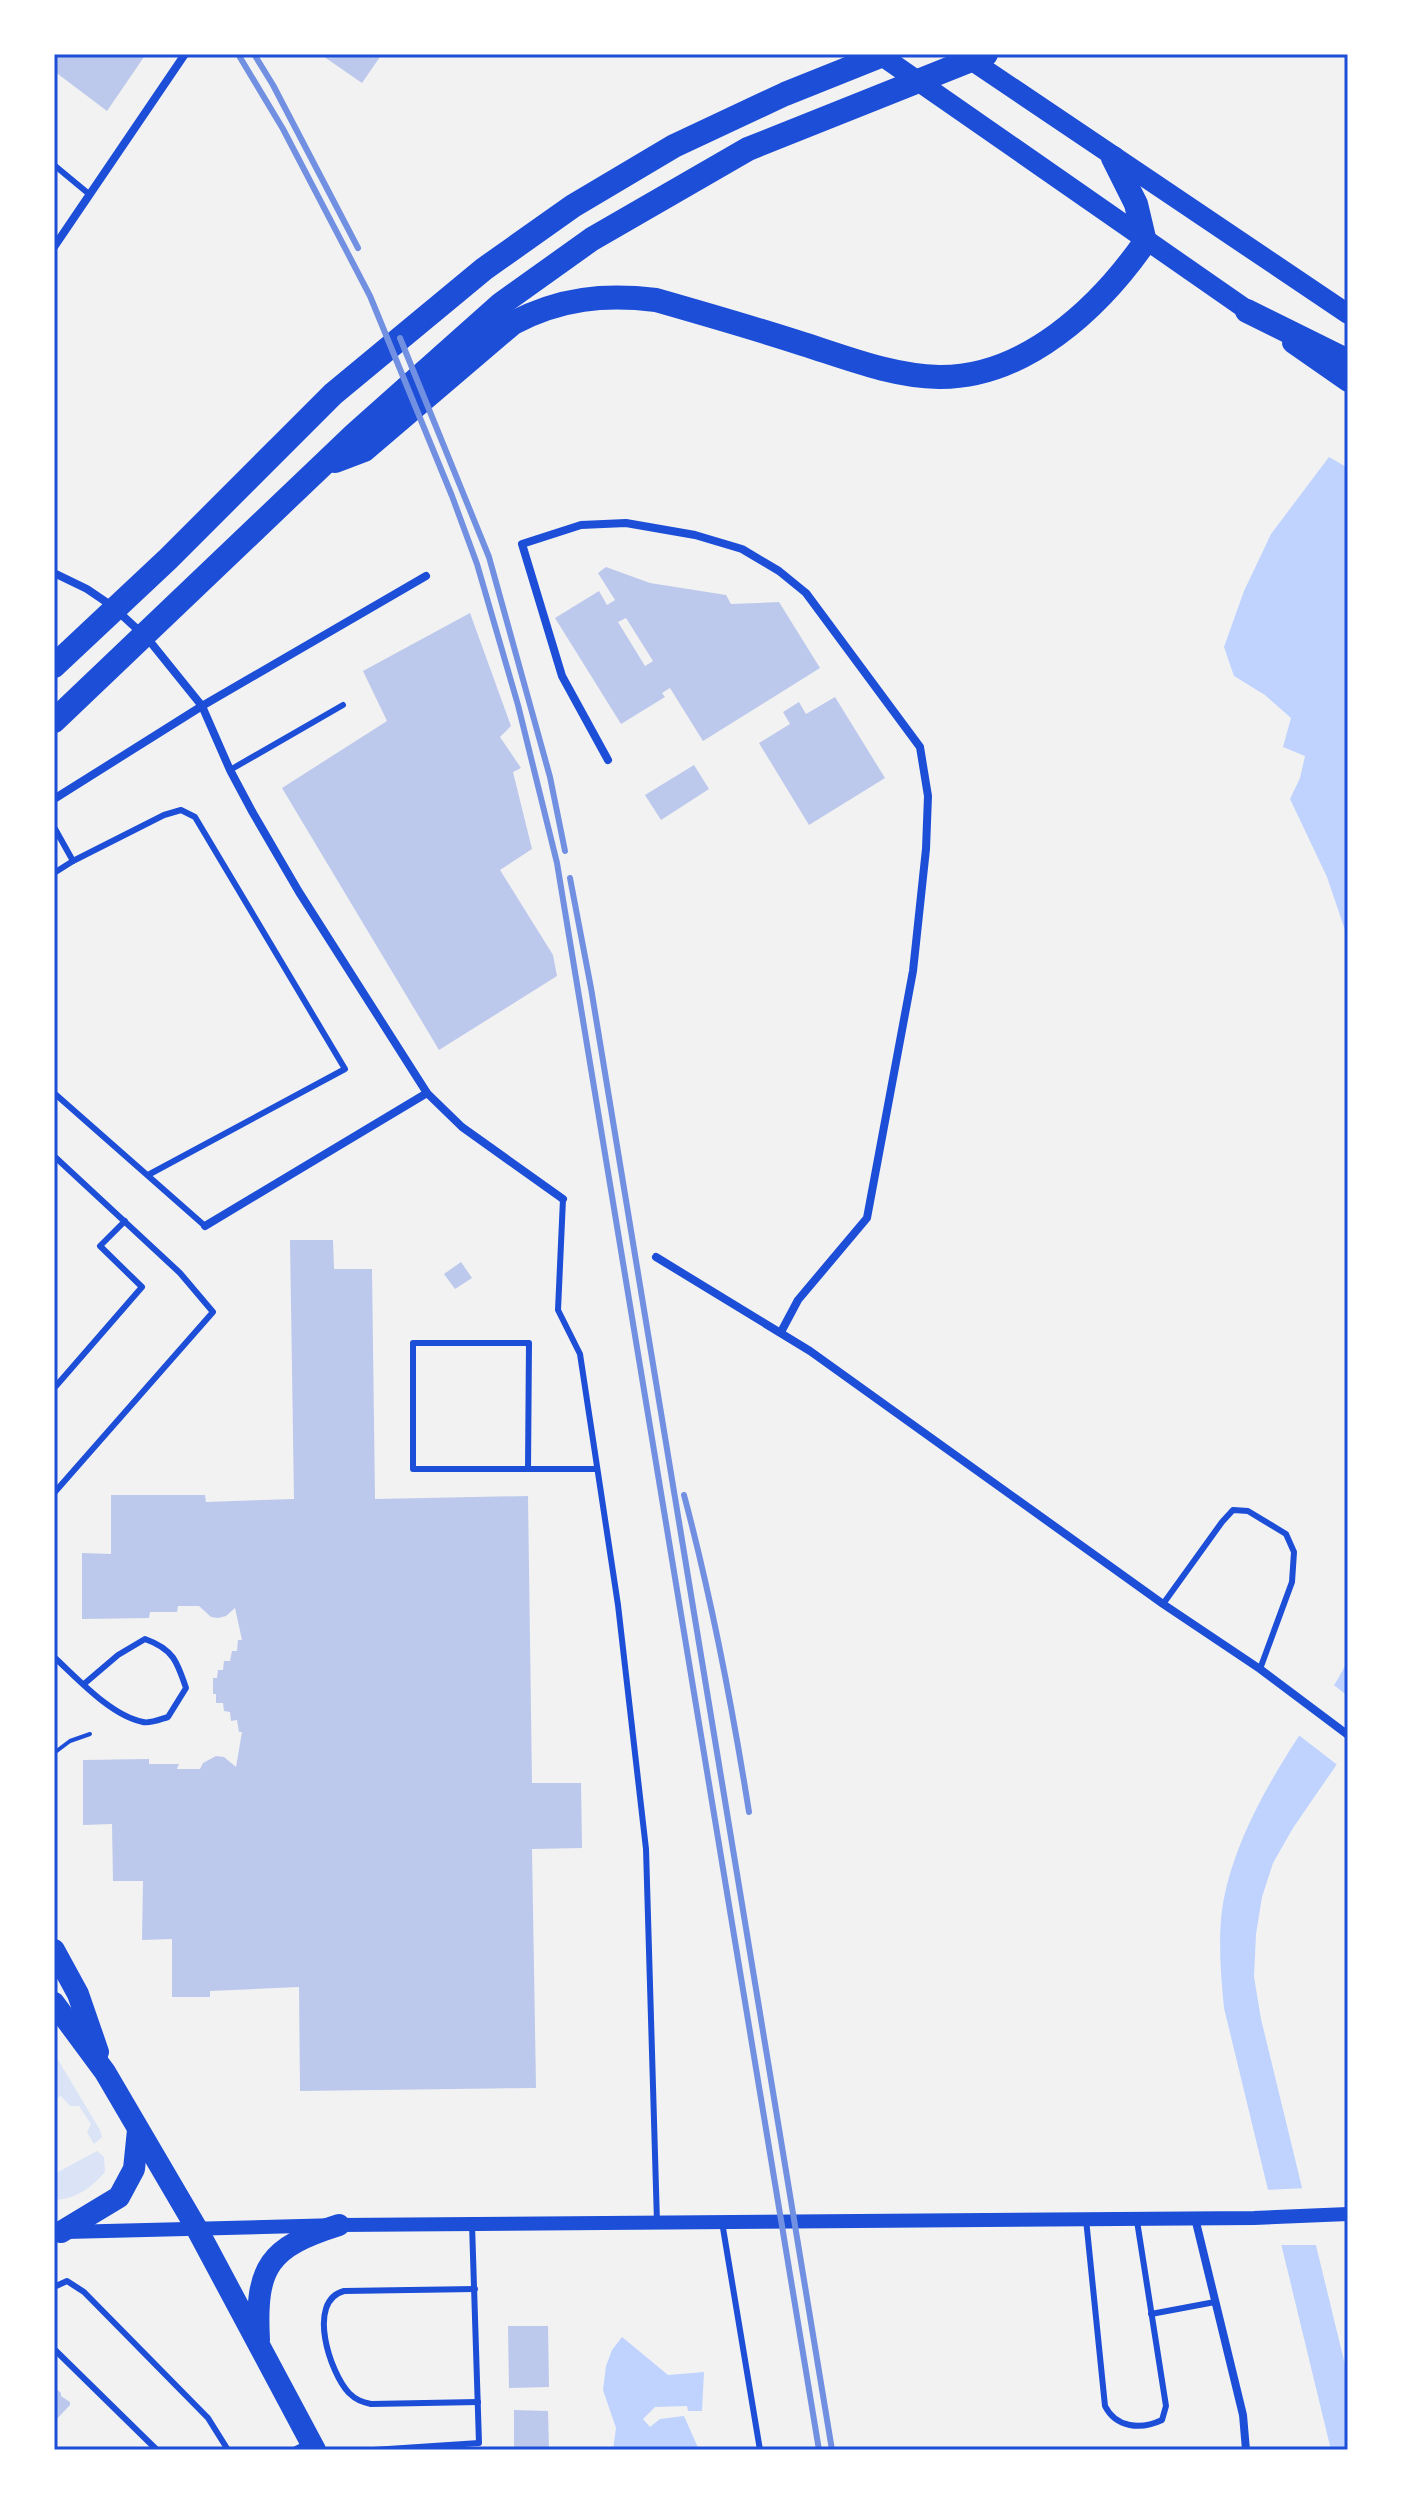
<svg xmlns="http://www.w3.org/2000/svg" width="1402" height="2504" font-family="'Alegreya Sans',sans-serif">
  <style>
    .green { fill: #dbe4f7 }
    .water { fill: #bfd3fe }
    .pier { fill: #f2f2f2 }
    .building { fill: #bdc9ec; fill-rule: evenodd }
    .lines { fill: none; stroke-linecap: round; stroke-linejoin: round }
    .path { stroke: #1d4ed8; stroke-width: 4 }
    .service { stroke: #1d4ed8; stroke-width: 6 }
    .minor { stroke: #1d4ed8; stroke-width: 8 }
    .tertiary { stroke: #1d4ed8; stroke-width: 14 }
    .primary { stroke: #1d4ed8; stroke-width: 20 }
    .trunk { stroke: #1d4ed8; stroke-width: 22 }
    .motorway { stroke: #1d4ed8; stroke-width: 24 }
    .rail { stroke: #7290e2; stroke-width: 6 }
    .neatline { fill: none; stroke: #1d4ed8; stroke-width: 3 }
  </style>
  <rect width="100%" height="100%" fill="#f2f2f2"/>
  <g class="green">
    <path d="M54,2053L100,2130L102,2137L94,2144L87,2132L91,2124L79,2106H70L61,2096L54,2100Z"/>
    <path d="M97,2151L104,2157L105,2172C91,2188 76,2199 54,2200V2174Z"/>
  </g>
  <g class="water">
    <path d="M1329,457L1348,468V939L1327,877L1290,799L1300,778L1305,756L1283,747L1291,718L1265,695L1234,676L1224,647L1244,591L1271,534Z"/>
    <path d="M1348,1659V1748L1293,1828L1273,1863L1262,1897L1256,1934L1254,1977L1261,2019L1348,2377V2450H1331L1224,2008C1221,1975 1218,1943 1222,1910C1231,1850 1263,1792 1295,1742C1312,1714 1335,1690 1348,1659Z"/>
    <path d="M622,2337L668,2375L704,2372L702,2411H688L687,2406L655,2407L643,2419L650,2427L660,2419L684,2416L699,2450H613L616,2428L603,2390L606,2366L612,2350Z"/>
  </g>
  <g class="pier">
    <path d="M1331,1683L1348,1696V1755L1340,1767L1296,1733Z"/>
    <path d="M1307,2188L1321,2245H1278L1265,2190Z"/>
  </g>
  <g class="building">
    <path d="M54,54H146L107,111L54,71Z"/>
    <path d="M320,54H382L362,83Z"/>
    <path d="M606,567L650,583L726,595L731,604L779,602L820,668L703,741L670,688L662,693L665,697L621,724L555,618L599,591L607,605L615,600L598,573ZM626,618L653,661L645,666L618,622Z"/>
    <path d="M470,613L511,726L500,737L521,768L513,772L532,849L500,870L553,955L557,976L439,1050L282,788L387,721L363,671Z"/>
    <path d="M835,697L885,778L809,825L759,743L790,724L783,712L799,702L806,714Z"/>
    <path d="M694,765L709,789L661,820L645,795Z"/>
    <path d="M290,1240H333L334,1269H372L375,1499L528,1496L532,1783H581L582,1848L532,1849L536,2088L300,2091L299,1987L210,1991V1997H172V1939L142,1940L143,1881H113L112,1824L83,1825V1760L149,1759V1764H179L177,1769H200L203,1763L216,1756L224,1757L236,1767L242,1732H239L237,1720L231,1721L230,1712L224,1711L223,1703H216V1694H213V1678H217L218,1670H223L224,1661H230L232,1651H237L238,1640H242L235,1608L226,1616L218,1618L211,1617L199,1606H178L177,1612H150L149,1618L82,1619V1553L111,1554V1495H205L206,1502L294,1499Z"/>
    <path d="M461,1262L472,1278L455,1289L444,1274Z"/>
    <path d="M508,2326H548L549,2387L509,2388Z"/>
    <path d="M54,2387L61,2393V2396L70,2402V2405L54,2422Z"/>
    <path d="M514,2410L548,2411L549,2450H514Z"/>
  </g>
  <g class="lines">
    <path class="path" d="M54,1753L70,1741L90,1734"/>
    <g class="service">
      <path d="M54,165L89,194"/>
      <path d="M230,770L343,705"/>
      <path d="M54,827L73,861L54,873"/>
      <path d="M73,861L164,815L181,810L195,817L345,1069L148,1175"/>
      <path d="M54,1093L205,1226"/>
      <path d="M54,1156L180,1273L213,1312L54,1493"/>
      <path d="M563,1199L558,1310L580,1354L618,1605L646,1849L657,2222"/>
      <path d="M54,1385L56,1386L142,1287L100,1246L125,1221"/>
      <path d="M528,1469L529,1343H413V1469H597"/>
      <path d="M1163,1604L1222,1522L1233,1510L1248,1511L1286,1534L1294,1552L1292,1582L1260,1669"/>
      <path d="M54,1657C77,1678 111,1716 143,1722C150,1724 161,1719 168,1717L186,1688C177,1661 173,1649 145,1639L118,1655L84,1684"/>
      <path d="M1086,2219L1105,2406C1116,2428 1141,2430 1162,2420L1166,2406L1137,2221"/>
      <path d="M722,2222L760,2450"/>
      <path d="M54,2287L67,2281L84,2292L208,2418L228,2450"/>
      <path d="M475,2289L344,2291C306,2301 330,2373 349,2393C356,2400 362,2402 371,2404L478,2402"/>
      <path d="M1151,2314L1215,2302"/>
      <path d="M54,2349L157,2450"/>
      <path d="M294,2450L308,2443"/>
      <path d="M373,2450L479,2443L472,2224"/>
    </g>
    <g class="minor">
      <path d="M54,247L185,54"/>
      <path d="M54,573L87,589L112,606L148,639L202,706L230,770L253,813L299,892L427,1093L462,1127L563,1199"/>
      <path d="M608,760L562,676L522,544L581,525L626,523L695,535L742,549L779,571L806,593L920,747L928,796L926,849L913,971L867,1218L798,1300L781,1332"/>
      <path d="M54,799L202,706L426,576"/>
      <path d="M205,1226L427,1093"/>
      <path d="M656,1257L810,1351L1163,1604L1260,1669L1348,1735"/>
      <path d="M1195,2218L1243,2415L1246,2450"/>
    </g>
    <path class="tertiary" d="M66,2232L339,2225L1254,2218L1348,2214"/>
    <g class="primary">
      <path d="M879,54L1260,319"/>
      <path d="M962,54L1348,314"/>
      <path d="M1292,343L1348,382"/>
    </g>
    <g class="trunk">
      <path d="M54,1950L78,1994L98,2052"/>
      <path d="M54,2003L105,2072L197,2229L315,2450"/>
      <path d="M61,2232L119,2197L134,2169L138,2130"/>
      <path d="M259,2340C255,2266 269,2247 339,2225"/>
    </g>
    <g class="motorway">
      <path d="M1247,311L1348,361"/>
      <path d="M335,461L364,450L513,323C561,298 604,294 656,300C705,314 754,328 803,344C847,358 892,376 939,377C1025,378 1099,308 1145,242L1136,204L1113,158"/>
      <path d="M54,666L168,559L333,394L484,269L573,206L674,146L785,94L885,54"/>
      <path d="M54,721L355,434L501,304L592,239L748,149L986,54"/>
    </g>
    <g class="rail">
      <path d="M238,54L283,129L370,296L452,496L477,564L518,705L557,863L819,2450"/>
      <path d="M254,54L273,85L358,248"/>
      <path d="M400,338L489,557L550,777L565,851"/>
      <path d="M570,878L591,988L832,2450"/>
      <path d="M684,1495C712,1600 732,1705 749,1812"/>
    </g>
  </g>
  <rect width="1402" height="2504" fill="none" stroke="#ffffff" stroke-width="112"/>
  <rect x="56" y="56" width="1290" height="2392" class="neatline"/>
</svg>
